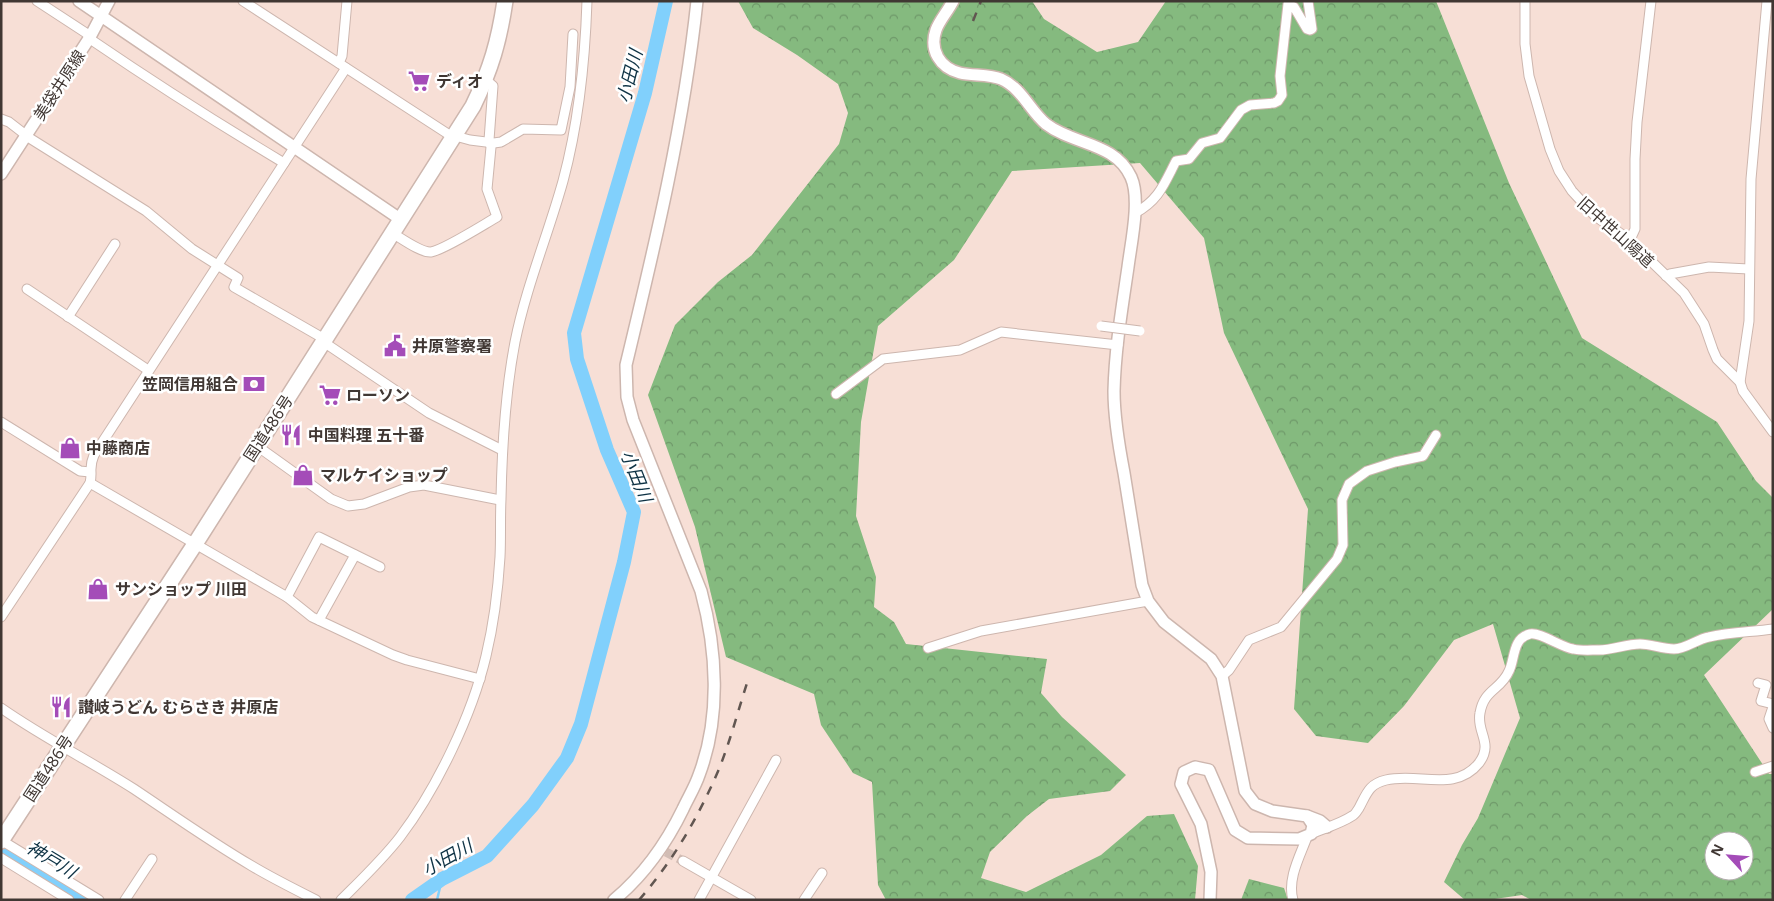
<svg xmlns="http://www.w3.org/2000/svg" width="1774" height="901" font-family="'Noto Sans','Noto Sans JP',sans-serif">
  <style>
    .forest { fill: url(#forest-crowns); fill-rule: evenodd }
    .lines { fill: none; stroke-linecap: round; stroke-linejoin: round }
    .stream { stroke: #81d0fc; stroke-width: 2.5 }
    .river { stroke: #81d0fc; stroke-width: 14 }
    .street-tunnel { stroke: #d2bdb5; stroke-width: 9; stroke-dasharray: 9 4.5; stroke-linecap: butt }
    .street-casing { stroke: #cdb6ae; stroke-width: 11 }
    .secondary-casing { stroke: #cdb6ae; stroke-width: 14 }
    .highway-casing { stroke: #cdb6ae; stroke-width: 18 }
    .street { stroke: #fff; stroke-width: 9 }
    .secondary { stroke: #fff; stroke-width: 11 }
    .highway { stroke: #fff; stroke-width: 15 }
    .rail { stroke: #615651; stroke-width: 2.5; stroke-dasharray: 9 9; stroke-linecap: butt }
    .street-bridge-casing { stroke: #cdb6ae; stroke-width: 11; stroke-linecap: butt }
    .street-bridge { stroke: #fff; stroke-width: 9 }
    .labels { text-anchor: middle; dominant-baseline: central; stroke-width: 5; stroke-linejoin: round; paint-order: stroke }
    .poi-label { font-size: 16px; font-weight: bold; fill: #403733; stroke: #fff; text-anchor: start }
    .street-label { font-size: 16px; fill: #403733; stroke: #fff }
    .water-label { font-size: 18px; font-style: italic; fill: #0e3244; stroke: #fff }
  </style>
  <defs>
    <pattern id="forest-crowns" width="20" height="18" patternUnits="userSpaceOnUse" patternTransform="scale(1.25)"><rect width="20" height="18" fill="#85ba7f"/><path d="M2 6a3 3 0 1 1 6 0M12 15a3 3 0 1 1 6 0" fill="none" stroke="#6e9869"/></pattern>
  </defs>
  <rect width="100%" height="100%" fill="#f7dfd6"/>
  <g class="forest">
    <path d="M738,1H1032L1044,19L1097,52L1138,42L1166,1H1436L1509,183L1582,338L1717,422L1756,481L1773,498V609L1704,675L1769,774H1773V900H1531L1522,895L1488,900H1465L1444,882L1462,845L1478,818L1520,718L1493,624L1454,640L1404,706L1368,743L1316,736L1294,709L1308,509L1224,333L1204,238L1140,163L1012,171L954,260L878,326L861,422L856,516L876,577L874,607L894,622L906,644L1047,659L1041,693L1062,717L1126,775L1110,791L1049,799L1027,816L990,852L981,878L1026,892L1101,855L1147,816L1174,814L1198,866L1195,900H886L878,885L872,782L853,773L821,725L814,694L726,657L695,527L648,395L675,325L718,282L752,255L839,144L848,113L838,84L797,55L753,28ZM1714,841H1744V871H1714Z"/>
    <path d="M1249,879L1284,888L1288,900H1241Z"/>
  </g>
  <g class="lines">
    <path class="stream" d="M437,900L442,879"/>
    <g class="river">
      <path d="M1,850L84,900"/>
      <path d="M412,900L442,879L487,856L533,805L567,758L581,724L624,562L634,512L607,450L577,359L574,333L645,93L666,1"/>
    </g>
    <path class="street-tunnel" d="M666,852L683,861"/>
    <g class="street-casing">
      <g id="street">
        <path d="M37,1L86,33L93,41C156,84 219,124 284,163"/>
        <path d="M243,1L448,134L470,140L494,143L501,142L523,129L561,130L570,87L573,34"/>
        <path d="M1525,1V44L1529,76L1550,149L1559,171L1572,191L1595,216L1630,240L1654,264L1684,293L1704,324L1713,350L1717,359L1740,382L1743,391L1773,432"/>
        <path d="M339,63L342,56L347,1"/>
        <path d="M1,119L9,122L31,139L146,211L192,249L238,278L234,287L321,337L328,345L429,413L502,450"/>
        <path d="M1135,213C1159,200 1164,184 1176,161L1189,159L1202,143L1220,138L1241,110L1250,105L1274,103L1278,101L1282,95L1280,76L1288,4L1294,7L1307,29L1310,30L1312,29L1308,1"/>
        <path d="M392,233C401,238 421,253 431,252C444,250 483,225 497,217L487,189L491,147L489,140L493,86L486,80"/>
        <path d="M1630,240L1635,229V159L1637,122L1651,1"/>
        <path d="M1666,276L1670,274L1709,267L1749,269"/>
        <path d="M27,289L148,370"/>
        <path d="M68,317L115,244"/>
        <path d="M1740,382L1749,321L1751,179L1767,1"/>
        <path d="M836,394L883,359L960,350L1001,332L1118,345"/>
        <path d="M1,422L80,471L90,472"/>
        <path d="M257,446L331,499L348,506L364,504L409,487L424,485L500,500"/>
        <path d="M90,483L287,597L312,617L393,655L407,660L480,679"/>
        <path d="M287,597L319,537L380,567"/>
        <path d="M1,617L90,483C93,471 88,469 94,455L346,68"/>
        <path d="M319,620L355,555"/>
        <path d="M928,648L981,631L1148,601"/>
        <path d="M1222,676L1229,670L1249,640L1281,627L1337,559L1343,545L1342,500L1349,484L1367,471L1395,462L1423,456L1436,435"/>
        <path d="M1758,683L1766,685L1761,701L1773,704"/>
        <path d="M1773,707L1769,719L1773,728"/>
        <path d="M1,708C44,738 90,761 134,789C173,815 211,842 252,866C272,878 294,889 316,900"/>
        <path d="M1755,772L1773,766"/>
        <path d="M1311,834C1324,828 1340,824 1352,816C1355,815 1357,811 1359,808C1367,793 1369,784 1386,780C1418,772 1455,793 1479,763C1494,743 1476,732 1480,713C1484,689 1501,690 1509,671C1515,660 1512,638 1530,634C1540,632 1561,647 1573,649C1581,651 1591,650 1599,650C1613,650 1626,644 1640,644C1651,644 1662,649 1674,649C1686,649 1697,639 1709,637C1730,632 1752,632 1773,629"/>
        <path d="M1,840L99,900"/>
        <path d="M1,858L69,900"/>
        <path d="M683,861L751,900"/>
        <path d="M125,900L152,859"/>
        <path d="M341,900C362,879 383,859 400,837C437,788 472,715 486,656C494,623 498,590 500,557C501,537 500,518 501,499C502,447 505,394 515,342C526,287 548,235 563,181C579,122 585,62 587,1"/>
        <path d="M699,900L776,760"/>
        <path d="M804,900L822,873"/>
        <path d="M1293,900C1287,879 1300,856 1307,837"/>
      </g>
    </g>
    <g class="secondary-casing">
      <g id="secondary">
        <path d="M79,1L400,219"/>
        <path d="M953,1C948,11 939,21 936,30C929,50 940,68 960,73C973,76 989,74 1001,79C1022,88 1030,111 1046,124C1073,145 1115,142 1131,177C1141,199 1131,243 1128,267C1122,308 1115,349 1114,391C1114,418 1119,447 1124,473C1130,511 1136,548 1142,585L1148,601L1164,622L1211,659L1222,676L1245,791L1255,804L1272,811L1307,816L1313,825L1311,834L1299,839L1248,838L1235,830L1209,770L1195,767L1184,772L1181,784L1201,824L1211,872L1210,900"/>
        <path d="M1,174L90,37L109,1"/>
        <path d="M1307,816L1320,821L1327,827"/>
        <path d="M614,900C644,875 666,844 683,809C688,798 695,787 699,775C721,717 717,650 701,591L633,420L627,397L626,365C655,245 684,124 697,1"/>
      </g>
    </g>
    <g class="highway-casing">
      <path id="highway" d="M1,841L195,544L473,106C491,69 499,41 505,1"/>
    </g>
    <use href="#street" class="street"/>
    <use href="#secondary" class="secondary"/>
    <use href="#highway" class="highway"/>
    <g class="rail">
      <path d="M973,21L981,1"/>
      <path d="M639,900C673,861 699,816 719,769C731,739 739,707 749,677"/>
    </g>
    <g class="street-bridge-casing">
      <path id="street-bridge" d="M1101,326L1140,331"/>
    </g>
    <use href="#street-bridge" class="street-bridge"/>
  </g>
  <defs>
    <g id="supermarket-bare" transform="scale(1.725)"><path d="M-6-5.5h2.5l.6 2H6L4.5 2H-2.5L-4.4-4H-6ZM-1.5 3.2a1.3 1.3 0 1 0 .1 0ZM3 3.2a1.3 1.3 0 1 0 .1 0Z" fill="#a44cb8" stroke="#fff" stroke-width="2.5" paint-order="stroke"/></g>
    <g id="civic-bare" transform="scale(1.725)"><path d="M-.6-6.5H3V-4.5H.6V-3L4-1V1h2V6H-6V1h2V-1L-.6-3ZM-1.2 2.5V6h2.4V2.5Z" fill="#a44cb8" stroke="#fff" stroke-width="2.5" paint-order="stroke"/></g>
    <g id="bank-bare" transform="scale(1.725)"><path d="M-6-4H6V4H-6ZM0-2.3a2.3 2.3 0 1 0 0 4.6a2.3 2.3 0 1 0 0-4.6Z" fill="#a44cb8" stroke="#fff" stroke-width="2.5" paint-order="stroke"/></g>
    <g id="restaurant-bare" transform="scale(1.725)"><path d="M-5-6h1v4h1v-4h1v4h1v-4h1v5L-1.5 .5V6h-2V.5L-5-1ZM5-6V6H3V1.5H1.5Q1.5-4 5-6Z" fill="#a44cb8" stroke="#fff" stroke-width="2.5" paint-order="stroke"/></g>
    <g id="shop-bare" transform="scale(1.725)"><path d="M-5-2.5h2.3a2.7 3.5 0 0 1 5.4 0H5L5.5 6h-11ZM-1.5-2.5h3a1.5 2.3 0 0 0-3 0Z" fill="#a44cb8" stroke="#fff" stroke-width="2.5" paint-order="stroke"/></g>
  </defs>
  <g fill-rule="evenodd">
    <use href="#supermarket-bare" x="419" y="81"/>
    <use href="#civic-bare" x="395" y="346"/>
    <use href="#bank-bare" x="254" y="384"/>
    <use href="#supermarket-bare" x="330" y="395"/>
    <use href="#restaurant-bare" x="291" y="435"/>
    <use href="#shop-bare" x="70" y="448"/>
    <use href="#shop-bare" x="303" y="475"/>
    <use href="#shop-bare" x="98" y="589"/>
    <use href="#restaurant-bare" x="61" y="707"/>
  </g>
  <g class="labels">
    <g class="poi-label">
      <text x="436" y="81">ディオ</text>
      <text x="412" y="346">井原警察署</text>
      <text x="238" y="384" text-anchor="end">笠岡信用組合</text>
      <text x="346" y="395">ローソン</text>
      <text x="308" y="435">中国料理 五十番</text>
      <text x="86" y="448">中藤商店</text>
      <text x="320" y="475">マルケイショップ</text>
      <text x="115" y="589">サンショップ 川田</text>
      <text x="78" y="707">讃岐うどん むらさき 井原店</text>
    </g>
    <g class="street-label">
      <text transform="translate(59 85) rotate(-57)">美袋井原線</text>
      <text transform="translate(1616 232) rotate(42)">旧中世山陽道</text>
      <text transform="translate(268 428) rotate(-57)">国道486号</text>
      <text transform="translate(48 768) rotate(-57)">国道486号</text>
    </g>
    <g class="water-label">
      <text transform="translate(629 76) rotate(-76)">小田川</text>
      <text transform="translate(637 476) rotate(68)">小田川</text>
      <text transform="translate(447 857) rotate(-29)">小田川</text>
      <text transform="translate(52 859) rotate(31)">神戸川</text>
    </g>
  </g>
  <rect width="1774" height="901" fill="none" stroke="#403733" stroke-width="5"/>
  <g transform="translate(1729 856) rotate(296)"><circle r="24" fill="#ffffff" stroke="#b3afad"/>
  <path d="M0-4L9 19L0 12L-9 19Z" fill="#a44cb8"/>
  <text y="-8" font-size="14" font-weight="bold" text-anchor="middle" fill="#403733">N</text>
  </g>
</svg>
